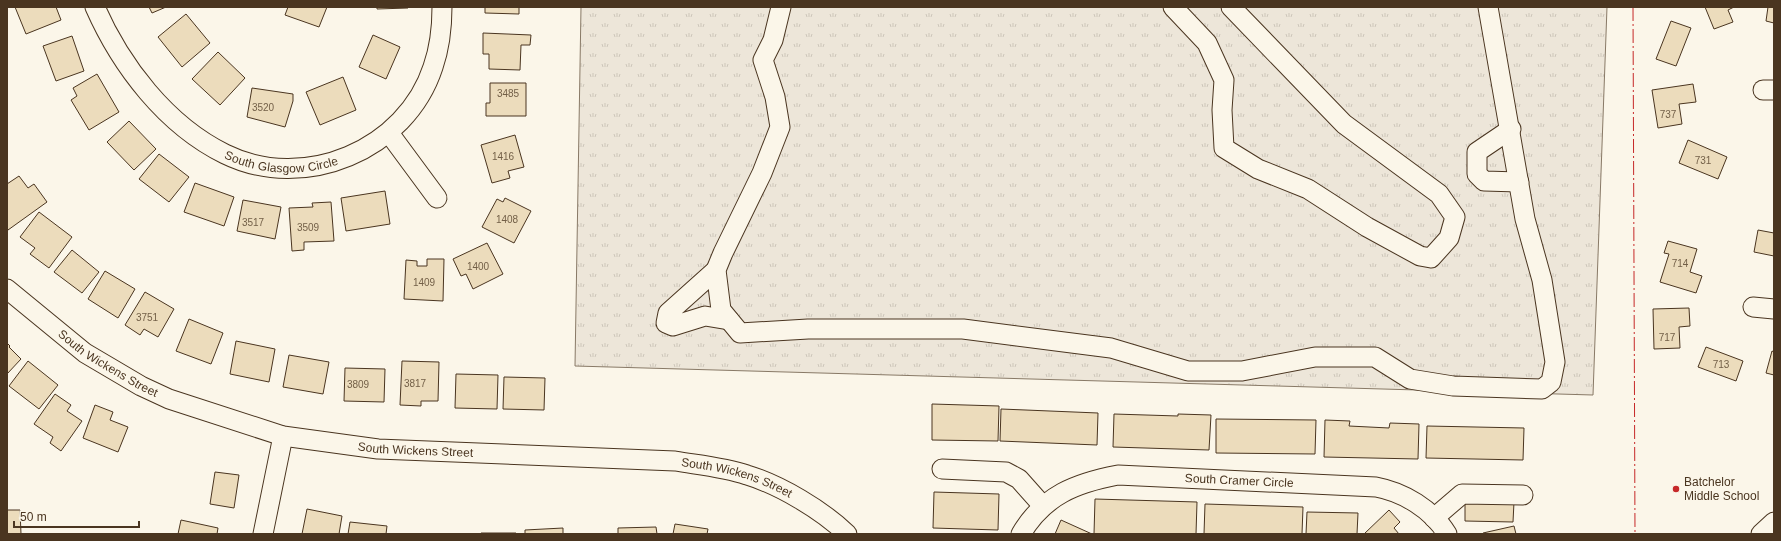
<svg xmlns="http://www.w3.org/2000/svg" width="1781" height="541" font-family="Arial,sans-serif">
  <style>
    .grass { fill: url(#grass-tufts); stroke: #887966 }
    .building { fill: #ecdcbc; stroke: #4a3520 }
    .lines { fill: none; stroke-linecap: round; stroke-linejoin: round }
    .minor-casing { stroke: #4a3520; stroke-width: 21 }
    .minor { stroke: #fbf6e9; stroke-width: 19 }
    .power { stroke: #c62828; stroke-width: 1; stroke-dasharray: 14 3 2 3; stroke-linecap: butt }
    .poi-dot { fill: #c62828; stroke: #fbf6e9; stroke-width: 1.5 }
    .labels { text-anchor: middle; dominant-baseline: central; stroke-width: 3; stroke-linejoin: round; paint-order: stroke }
    .number-label { font-size: 10px; fill: #725f47 }
    .street-label { font-size: 12px; fill: #4a3520; stroke: #fbf6e9 }
    .poi-label { font-size: 12px; fill: #4a3520; stroke: #fbf6e9; text-anchor: start }
  </style>
  <defs>
    <pattern id="grass-tufts" width="24" height="20" patternUnits="userSpaceOnUse"><rect width="24" height="20" fill="#ede6d9"/><path d="M3 7l-1-3M5 7V3M7 7l1-3M15 17l-1-3M17 17v-4M19 17l1-3" fill="none" stroke="#cdc6ba"/></pattern>
  </defs>
  <rect width="100%" height="100%" fill="#fbf6e9"/>
  <path class="grass" d="M581,7H1607L1593,395L575,366Z"/>
  <g class="building">
    <path d="M15,7H56L61,20L26,34Z"/>
    <path d="M149,7H166L152,13Z"/>
    <path d="M288,7H327L319,27L285,15Z"/>
    <path d="M377,7H408V8L377,9Z"/>
    <path d="M485,7H519V14L485,13Z"/>
    <path d="M1705,7H1734L1728,10L1733,22L1714,29Z"/>
    <path d="M1768,7H1774V23L1766,21Z"/>
    <path d="M186,14L210,43L182,67L158,37Z"/>
    <path d="M1671,21L1691,28L1676,66L1656,59Z"/>
    <path d="M483,33L531,35L530,45H521L520,70L489,69V54H483Z"/>
    <path d="M373,35L400,47L386,79L359,67Z"/>
    <path d="M72,36L84,71L56,81L43,46Z"/>
    <path d="M218,52L245,78L220,105L192,79Z"/>
    <path d="M97,74L119,112L89,130L71,100L77,96L73,88Z"/>
    <path d="M343,77L356,110L320,125L306,92Z"/>
    <path d="M490,83H526V116H486V103H490Z"/>
    <path d="M1693,84L1696,102L1679,104L1682,124L1658,128L1652,90Z"/>
    <path d="M252,88L293,94V101L285,127L247,117Z"/>
    <path d="M129,121L156,149L134,170L107,142Z"/>
    <path d="M515,135L524,167L508,171L510,178L492,183L481,145Z"/>
    <path d="M1688,140L1727,157L1718,179L1679,163Z"/>
    <path d="M159,154L189,177L169,202L139,179Z"/>
    <path d="M19,176L28,188L34,184L47,202L8,230L7,228V184Z"/>
    <path d="M195,183L234,197L224,226L184,212Z"/>
    <path d="M385,191L390,224L346,231L341,198Z"/>
    <path d="M505,198L531,211L514,243L482,227L497,199L503,202Z"/>
    <path d="M243,200L281,207L275,239L237,231Z"/>
    <path d="M331,202L334,241L304,242V250L292,251L289,208L313,207L312,203Z"/>
    <path d="M39,212L72,237L49,268L30,254L35,248L20,237Z"/>
    <path d="M1758,230L1774,233V256L1754,252Z"/>
    <path d="M1668,241L1697,249L1690,272L1702,276L1696,293L1660,282L1669,254L1664,253Z"/>
    <path d="M487,243L503,274L473,289L466,274L461,276L453,259Z"/>
    <path d="M72,250L99,272L82,293L54,272Z"/>
    <path d="M427,259H444L443,301L404,299L406,260L417,261V266H427Z"/>
    <path d="M105,271L135,289L118,318L88,299Z"/>
    <path d="M145,292L174,309L158,337L144,329L140,335L125,325Z"/>
    <path d="M1689,308L1690,326L1679,327L1680,348L1654,349L1653,309Z"/>
    <path d="M189,319L223,333L211,364L176,351Z"/>
    <path d="M236,341L275,349L269,382L230,374Z"/>
    <path d="M7,343L10,346L9,347L21,359L7,374Z"/>
    <path d="M1706,347L1743,361L1736,381L1698,367Z"/>
    <path d="M1772,351L1774,352V375L1766,373Z"/>
    <path d="M289,355L329,362L323,394L283,387Z"/>
    <path d="M28,361L58,385L39,409L9,386Z"/>
    <path d="M402,361L439,362L438,401H421V406L400,405Z"/>
    <path d="M345,368L385,369L384,402L344,401Z"/>
    <path d="M456,374L498,375L497,409L455,408Z"/>
    <path d="M504,377L545,378L544,410L503,409Z"/>
    <path d="M55,394L71,405L67,411L82,421L61,451L50,443L53,437L34,424Z"/>
    <path d="M932,404L999,406L998,441L932,440Z"/>
    <path d="M95,405L113,412L110,420L128,427L118,452L83,438Z"/>
    <path d="M1001,409L1098,413L1097,445L1000,441Z"/>
    <path d="M1114,414L1178,416V414L1211,415L1209,450L1113,447Z"/>
    <path d="M1216,419L1316,420L1315,454L1216,453Z"/>
    <path d="M1325,420L1350,421L1349,426L1389,428L1390,423L1419,424L1418,459L1324,457Z"/>
    <path d="M1427,426L1524,428L1523,460L1426,458Z"/>
    <path d="M215,472L239,475L234,508L210,504Z"/>
    <path d="M934,492L999,494L998,530L933,528Z"/>
    <path d="M1095,499L1197,502L1196,534H1094Z"/>
    <path d="M1465,501L1514,502L1513,522L1465,521Z"/>
    <path d="M1205,504L1303,507L1302,534H1204Z"/>
    <path d="M307,509L342,516L339,534H302Z"/>
    <path d="M7,510H20L21,534H7Z"/>
    <path d="M1389,510L1400,522L1394,528L1399,534H1364Z"/>
    <path d="M1307,512L1358,513L1357,534H1306Z"/>
    <path d="M181,520L218,528L217,534H178Z"/>
    <path d="M1061,520L1092,534H1055Z"/>
    <path d="M350,522L387,526L386,534H348Z"/>
    <path d="M675,524L708,529L707,534H673Z"/>
    <path d="M1514,526L1516,534H1483V533Z"/>
    <path d="M656,527L657,534H618V528Z"/>
    <path d="M563,528V534H525V530Z"/>
    <path d="M481,533H516V534H480Z"/>
  </g>
  <g class="lines">
    <g class="minor-casing">
      <g id="minor">
        <path id="s1" d="M95,7C121,66 166,125 225,154C304,193 406,150 433,67C440,47 442,27 442,7"/>
        <path d="M781,7L773,40L763,60L775,97L780,127L762,173L723,253L716,270L721,310L740,333L808,329H963L1111,348L1188,371H1242L1315,357H1375L1410,379L1453,386L1542,389L1551,382L1555,362L1542,280L1525,219L1488,7"/>
        <path d="M1173,7L1207,43L1224,80L1222,110L1224,148L1258,169L1308,189L1367,227L1420,256L1431,258L1449,238L1455,217L1439,194L1344,124L1231,7"/>
        <path d="M1763,90H1774"/>
        <path d="M1511,129L1477,152V174L1484,181L1519,182"/>
        <path d="M389,133L437,198"/>
        <path d="M716,270L668,313L666,323L673,326L705,316L729,320"/>
        <path id="s2" d="M7,289L85,353L141,386L169,399L283,436L378,449L675,461C699,465 724,467 747,475C780,485 822,510 847,534"/>
        <path d="M1753,307L1774,309"/>
        <path d="M942,469L1006,472L1019,479L1043,506"/>
        <path d="M1434,518L1462,494L1523,495"/>
        <path d="M263,534L283,436"/>
        <path id="s3" d="M1021,534C1044,495 1076,483 1118,475L1376,487C1403,492 1432,509 1447,534"/>
        <path d="M1761,534L1774,522"/>
      </g>
    </g>
    <use href="#minor" class="minor"/>
    <path class="power" d="M1633,7L1635,534"/>
  </g>
  <circle class="poi-dot" cx="1676" cy="489" r="4"/>
  <g class="labels">
    <g class="number-label">
      <text x="508" y="93">3485</text>
      <text x="263" y="107">3520</text>
      <text x="1668" y="114">737</text>
      <text x="503" y="156">1416</text>
      <text x="1703" y="160">731</text>
      <text x="507" y="219">1408</text>
      <text x="253" y="222">3517</text>
      <text x="308" y="227">3509</text>
      <text x="1680" y="263">714</text>
      <text x="478" y="266">1400</text>
      <text x="424" y="282">1409</text>
      <text x="147" y="317">3751</text>
      <text x="1667" y="337">717</text>
      <text x="1721" y="364">713</text>
      <text x="415" y="383">3817</text>
      <text x="358" y="384">3809</text>
    </g>
    <g class="street-label">
      <text stroke="none"><textPath href="#s1" startOffset="258">South Glasgow Circle</textPath></text>
      <text stroke="none"><textPath href="#s2" startOffset="126">South Wickens Street</textPath></text>
      <text stroke="none"><textPath href="#s2" startOffset="450">South Wickens Street</textPath></text>
      <text stroke="none"><textPath href="#s2" startOffset="774">South Wickens Street</textPath></text>
      <text stroke="none"><textPath href="#s3" startOffset="239">South Cramer Circle</textPath></text>
    </g>
    <g class="poi-label">
      <text x="1684" y="482">Batchelor<tspan x="1684" dy="14">Middle School</tspan></text>
    </g>
  </g>
  <rect width="1781" height="541" fill="none" stroke="#4a3520" stroke-width="16"/>
  <path d="M14 521v6h125v-6" fill="none" stroke="#4a3520" stroke-width="2"/>
  <text x="20" y="521" font-size="12" fill="#4a3520" stroke="#fbf6e9" stroke-width="3" paint-order="stroke">50 m</text>
</svg>
